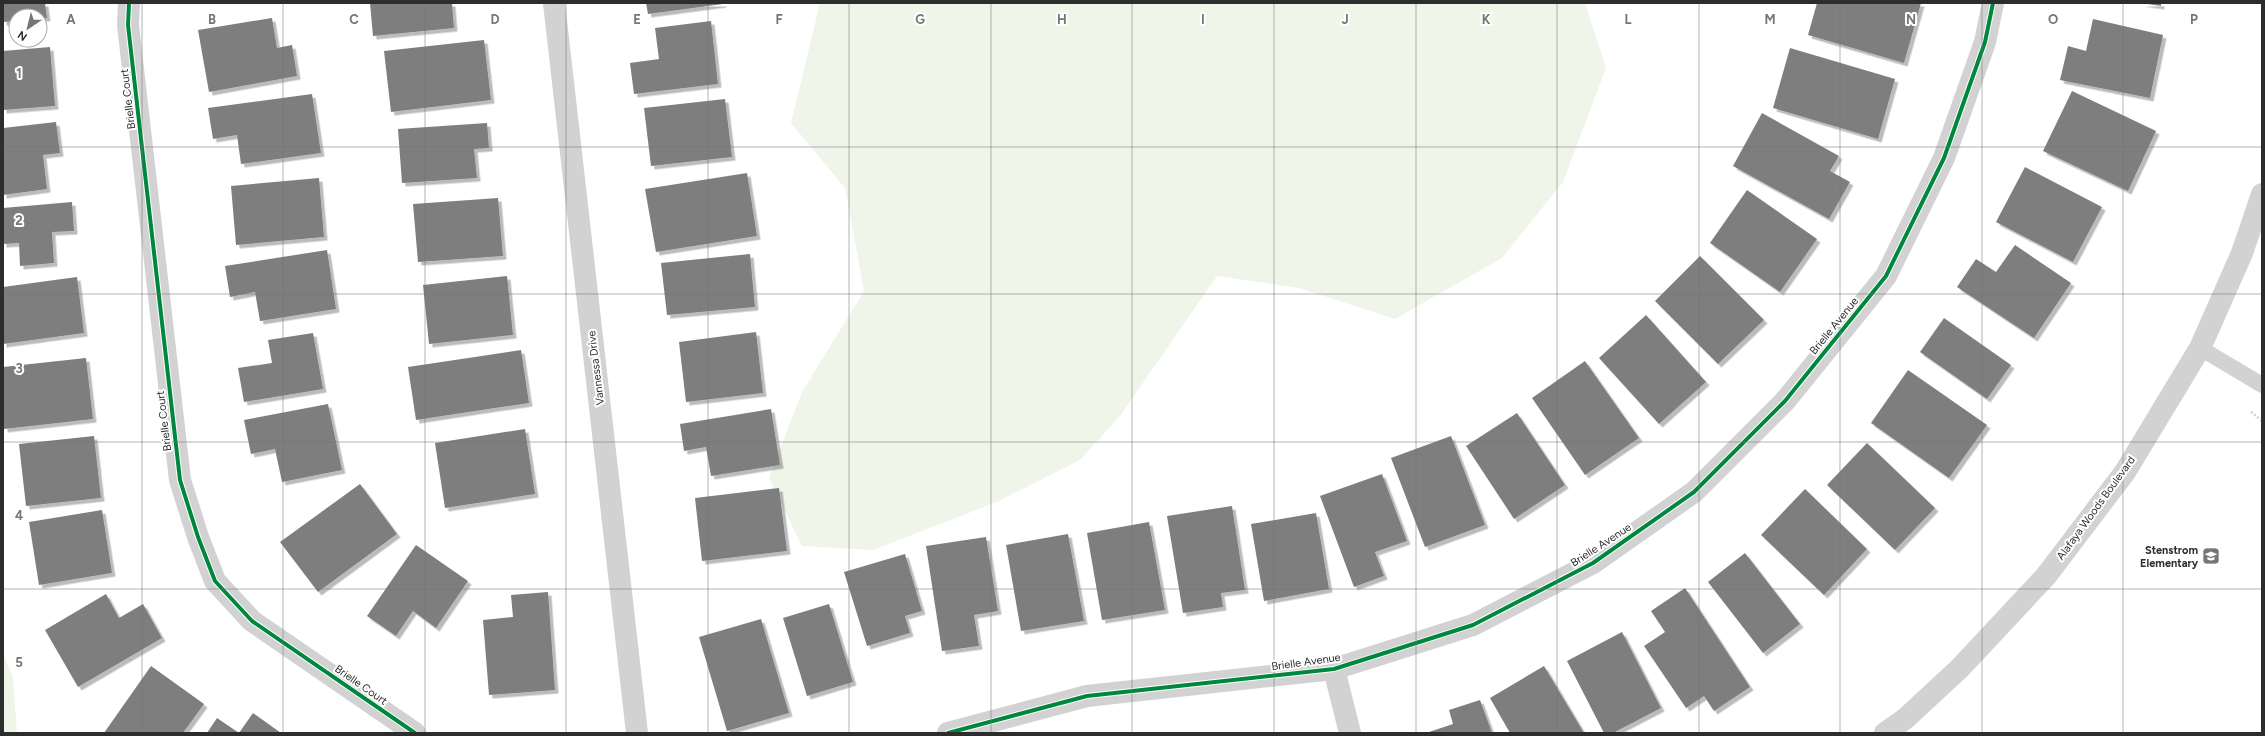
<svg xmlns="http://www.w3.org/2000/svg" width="2265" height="736" font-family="Figtree,sans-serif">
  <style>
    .green { fill: #f0f5ea }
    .building { fill: #7e7e7e; filter: url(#shadow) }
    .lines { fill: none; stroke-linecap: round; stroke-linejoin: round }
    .path { stroke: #d2d2d2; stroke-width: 2.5; stroke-dasharray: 2 2; stroke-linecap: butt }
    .service { stroke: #d2d2d2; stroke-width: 16 }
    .minor { stroke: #d2d2d2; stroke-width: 22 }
    .tertiary { stroke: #d2d2d2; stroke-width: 22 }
    .cycleway-casing { stroke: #fff; stroke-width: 6 }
    .cycleway { stroke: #00873e; stroke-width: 4 }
    .grid { fill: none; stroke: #767676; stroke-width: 1; stroke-opacity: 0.55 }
    .labels { text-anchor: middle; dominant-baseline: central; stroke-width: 4; stroke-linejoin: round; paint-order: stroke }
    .street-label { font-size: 11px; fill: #2d2d2d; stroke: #fff }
    .poi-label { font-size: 11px; font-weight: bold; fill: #2d2d2d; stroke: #fff; text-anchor: end }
    .grid-label { font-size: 13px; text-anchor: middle; font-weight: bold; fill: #767676; stroke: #fff; stroke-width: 4; stroke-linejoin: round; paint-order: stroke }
  </style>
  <defs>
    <filter id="shadow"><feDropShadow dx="3.5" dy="3.5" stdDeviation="0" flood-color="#0004"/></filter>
  </defs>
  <rect width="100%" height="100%" fill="#fff"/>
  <g class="green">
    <path d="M820,3H1585L1606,68L1563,182L1502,258L1395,319L1299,288L1217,276L1120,416L1080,460L997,502L873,550L802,546L769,478L802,392L864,291L845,188L791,123Z"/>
    <path d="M3,654L13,677L17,733H3Z"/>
  </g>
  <g class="building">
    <path d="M3,3H45L47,18L16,16V21L3,22Z"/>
    <path d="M370,3H452L454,28L373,36Z"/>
    <path d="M646,3H723V4L648,14Z"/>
    <path d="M1817,3H1921L1904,63L1808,35Z"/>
    <path d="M2141,3H2161V6Z"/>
    <path d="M272,18L277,48L292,45L297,76L209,92L198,30Z"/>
    <path d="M2093,19L2163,35L2150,98L2060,80L2068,46L2086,51Z"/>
    <path d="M711,21L718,84L634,94L630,63L659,59L655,28Z"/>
    <path d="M484,40L491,100L391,112L384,51Z"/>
    <path d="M50,47L55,106L3,110V51Z"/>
    <path d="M1790,48L1895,79L1878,139L1773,108Z"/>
    <path d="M2072,91L2156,131L2128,191L2043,151Z"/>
    <path d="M312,94L321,153L241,164L237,135L213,139L208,108Z"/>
    <path d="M725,99L732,157L651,166L644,108Z"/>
    <path d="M1762,113L1839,156L1830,171L1850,182L1829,219L1733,166Z"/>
    <path d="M56,122L60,153L43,155L47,189L3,195V128Z"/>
    <path d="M487,123L489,148L474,149L477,178L402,183L398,129Z"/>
    <path d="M2025,167L2102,207L2073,262L1996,222Z"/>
    <path d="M747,173L757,236L656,252L645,189Z"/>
    <path d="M319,178L324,237L236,245L231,186Z"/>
    <path d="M1747,190L1817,239L1780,292L1710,243Z"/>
    <path d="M498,198L503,256L418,262L413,204Z"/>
    <path d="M72,202L74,231L52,232L54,263L20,266L19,243L3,244V208Z"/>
    <path d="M2015,245L2071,283L2034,338L1957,287L1976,259L1996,272Z"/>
    <path d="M327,250L336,309L260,321L255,292L230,297L225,266Z"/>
    <path d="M750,254L755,307L667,315L661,263Z"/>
    <path d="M1700,256L1764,320L1718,364L1655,301Z"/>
    <path d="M507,276L513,335L429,344L423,285Z"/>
    <path d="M77,277L84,333L3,344V287Z"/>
    <path d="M1646,315L1706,382L1659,424L1599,358Z"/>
    <path d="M1944,318L2011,365L1987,399L1920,352Z"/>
    <path d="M756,332L763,393L686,402L679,342Z"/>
    <path d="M313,333L323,389L244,402L238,368L272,363L268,340Z"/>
    <path d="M521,350L529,403L416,420L408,367Z"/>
    <path d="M86,358L93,419L4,429L3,367Z"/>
    <path d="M1585,361L1639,438L1585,475L1532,398Z"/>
    <path d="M1908,370L1987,425L1949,478L1871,423Z"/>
    <path d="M328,404L342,470L282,482L275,449L251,454L244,420Z"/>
    <path d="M771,409L780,465L711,476L706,447L684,451L680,424Z"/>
    <path d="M1517,413L1565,485L1514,519L1466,446Z"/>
    <path d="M525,429L535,494L445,508L435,443Z"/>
    <path d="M94,436L101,498L26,506L19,444Z"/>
    <path d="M1451,436L1485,525L1425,547L1391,458Z"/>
    <path d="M1867,443L1935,508L1895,550L1827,485Z"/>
    <path d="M1382,474L1407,541L1375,552L1384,576L1354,587L1320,496Z"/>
    <path d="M360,484L397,534L318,592L280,542Z"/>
    <path d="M779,488L787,551L702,561L695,498Z"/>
    <path d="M1805,489L1867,549L1824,595L1761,535Z"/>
    <path d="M1232,506L1245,590L1221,593L1223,607L1183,613L1167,516Z"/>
    <path d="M102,510L112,573L39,585L29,522Z"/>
    <path d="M1316,513L1329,589L1264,601L1251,524Z"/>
    <path d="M1149,522L1165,610L1102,620L1087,533Z"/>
    <path d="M1068,534L1084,621L1021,631L1006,545Z"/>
    <path d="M986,537L998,611L974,615L979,646L942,651L926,546Z"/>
    <path d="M416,545L468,581L436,628L413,611L396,636L367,616Z"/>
    <path d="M1745,553L1800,624L1763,653L1708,582Z"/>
    <path d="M905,554L922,611L905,616L910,633L867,646L844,572Z"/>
    <path d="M1685,588L1750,687L1714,711L1704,696L1686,708L1644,646L1665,632L1651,611Z"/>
    <path d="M548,592L555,690L489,695L483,620L513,617L511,595Z"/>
    <path d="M106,594L119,618L143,604L162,638L78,687L45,630Z"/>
    <path d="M829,604L853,682L807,696L783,618Z"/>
    <path d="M761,619L789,713L727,731L699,637Z"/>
    <path d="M1622,632L1661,708L1613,733H1604L1567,661Z"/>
    <path d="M151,666L204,704L183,733H104Z"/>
    <path d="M1544,666L1584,733H1510L1490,698Z"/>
    <path d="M1480,700L1492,733H1426L1453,724L1449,710Z"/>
    <path d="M253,713L281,733H239Z"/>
    <path d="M217,718L239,733H207Z"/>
  </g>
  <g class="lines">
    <path class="path" d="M2251,412L2262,421"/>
    <path class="service" d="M2200,348L2262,385"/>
    <g class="minor">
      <path d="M129,3L128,25L180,480L198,537L215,581L252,621L415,733"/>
      <path d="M554,3L637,733"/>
      <path d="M1334,669L1350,733"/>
      <path d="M948,733L1087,696L1334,669L1473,625L1593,563L1694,492L1785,401L1886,276L1944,158L1985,42L1993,3"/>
    </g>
    <path class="tertiary" d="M1885,733L1905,719L1960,668L2046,576L2125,472L2200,348L2242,253L2262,194"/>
    <g class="cycleway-casing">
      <g id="cycleway">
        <path d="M129,3L128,25L180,480L198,537L215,581L252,621L415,733"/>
        <path d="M948,733L1087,696L1334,669L1473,625L1593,563L1694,492L1785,401L1886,276L1944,158L1985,42L1993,3"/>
      </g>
    </g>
    <use href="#cycleway" class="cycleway"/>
  </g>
  <path class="grid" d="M142,3V733M283,3V733M425,3V733M566,3V733M708,3V733M849,3V733M991,3V733M1132,3V733M1274,3V733M1416,3V733M1557,3V733M1699,3V733M1840,3V733M1982,3V733M2123,3V733M3,147H2262M3,294H2262M3,442H2262M3,589H2262"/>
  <defs>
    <g id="school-square" transform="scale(0.9)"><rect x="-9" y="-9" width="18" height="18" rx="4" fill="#767676" stroke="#fff"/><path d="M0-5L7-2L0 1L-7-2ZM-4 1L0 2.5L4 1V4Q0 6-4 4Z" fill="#fff"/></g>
  </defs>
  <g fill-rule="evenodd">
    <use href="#school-square" x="2211" y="556"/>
  </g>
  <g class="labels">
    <g class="street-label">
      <text transform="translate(128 99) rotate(-97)">Brielle Court</text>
      <text transform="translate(1834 326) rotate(-51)">Brielle Avenue</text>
      <text transform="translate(596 368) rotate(-97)">Vannessa Drive</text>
      <text transform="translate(164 421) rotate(-97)">Brielle Court</text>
      <text transform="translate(2096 508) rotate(-54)">Alafaya Woods Boulevard</text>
      <text transform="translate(1601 545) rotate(-33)">Brielle Avenue</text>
      <text transform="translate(1306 662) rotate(-8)">Brielle Avenue</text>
      <text transform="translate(361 685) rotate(35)">Brielle Court</text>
    </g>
    <g class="poi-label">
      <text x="2198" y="550">Stenstrom<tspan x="2198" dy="13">Elementary</tspan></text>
    </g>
  </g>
  <g class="grid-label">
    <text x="71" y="24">A</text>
    <text x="212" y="24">B</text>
    <text x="354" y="24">C</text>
    <text x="495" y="24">D</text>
    <text x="637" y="24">E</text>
    <text x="779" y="24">F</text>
    <text x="920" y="24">G</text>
    <text x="1062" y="24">H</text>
    <text x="1203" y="24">I</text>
    <text x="1345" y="24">J</text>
    <text x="1486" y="24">K</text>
    <text x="1628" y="24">L</text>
    <text x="1770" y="24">M</text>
    <text x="1911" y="24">N</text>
    <text x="2053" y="24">O</text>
    <text x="2194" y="24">P</text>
    <text x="19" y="78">1</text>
    <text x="19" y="225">2</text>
    <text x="19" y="373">3</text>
    <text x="19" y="520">4</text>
    <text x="19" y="667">5</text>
  </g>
  <rect width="2265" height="736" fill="none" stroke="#2d2d2d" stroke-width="8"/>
  <g transform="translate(28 28) rotate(215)"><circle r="19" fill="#ffffff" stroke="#ababab"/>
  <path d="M0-3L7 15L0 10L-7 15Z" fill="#767676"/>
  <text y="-6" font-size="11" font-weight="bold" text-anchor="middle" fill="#2d2d2d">N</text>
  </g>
</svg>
